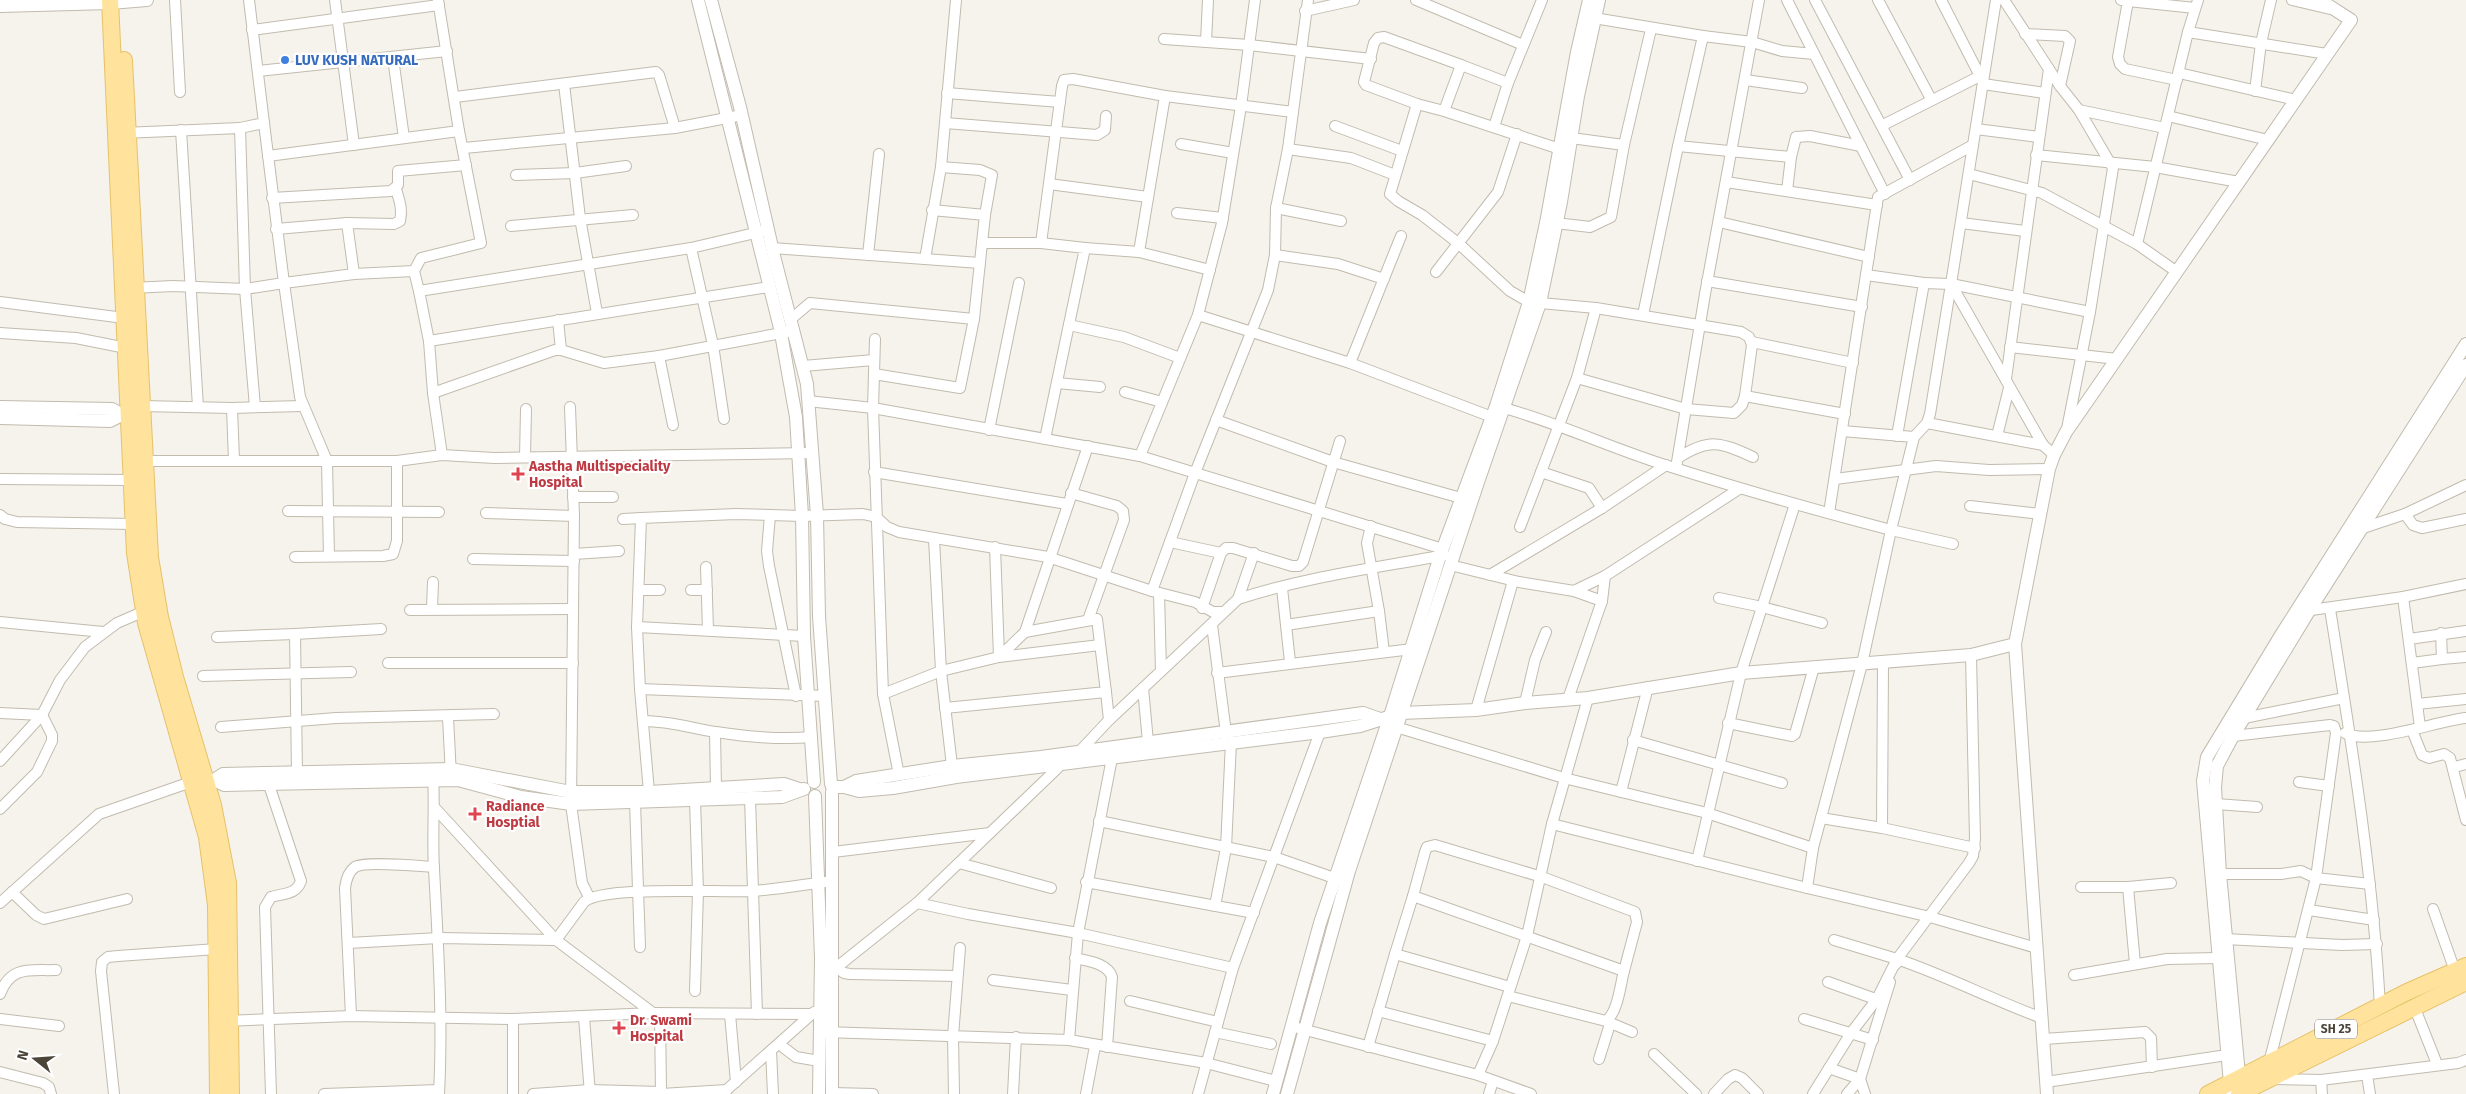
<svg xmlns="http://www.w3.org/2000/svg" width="2466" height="1094" font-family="'Fira Sans',sans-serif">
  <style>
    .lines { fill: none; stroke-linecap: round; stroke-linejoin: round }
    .minor-casing { stroke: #c2bbae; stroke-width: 12 }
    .tertiary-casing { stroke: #c2bbae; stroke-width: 14 }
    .primary-casing { stroke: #e6c16a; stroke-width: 18 }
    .minor { stroke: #fff; stroke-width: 10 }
    .tertiary { stroke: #fff; stroke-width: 12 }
    .primary { stroke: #ffe39c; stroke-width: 16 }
    .shop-dot { fill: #3f7fe0; stroke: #fff; stroke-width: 2 }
    .health-dot { fill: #e0444e; stroke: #fff; stroke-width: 2 }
    .labels { text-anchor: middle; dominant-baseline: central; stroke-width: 4.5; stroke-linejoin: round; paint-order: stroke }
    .shield { fill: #fff; stroke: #817c74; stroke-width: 1 }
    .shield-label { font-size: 12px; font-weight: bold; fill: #4b4439 }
    .shop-label { font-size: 14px; font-weight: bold; fill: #366cbe; stroke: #fff; text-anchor: start }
    .health-label { font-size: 14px; font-weight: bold; fill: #be3a42; stroke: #fff; text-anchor: start }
  </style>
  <rect width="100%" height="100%" fill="#f6f3ec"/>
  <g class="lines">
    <g class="minor-casing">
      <g id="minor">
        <path d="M175,0L180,92"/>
        <path d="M335,0L354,145"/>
        <path d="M438,0L459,131L481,243L421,258L414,271L419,291L691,248L763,231"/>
        <path d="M1416,0L1523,45"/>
        <path d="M1787,0L1885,194"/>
        <path d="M1815,0L1910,180"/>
        <path d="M1878,0L1931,99"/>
        <path d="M1941,0L1980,76"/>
        <path d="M1996,0L1951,284L2043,445L2054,455"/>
        <path d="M2121,0L2128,1L2118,57L2120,64L2125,69L2177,80"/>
        <path d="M2292,0L2330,9"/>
        <path d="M2128,1L2195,8"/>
        <path d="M1305,11L1354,0"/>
        <path d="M1594,18L1703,36L1678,146L1791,157"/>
        <path d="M252,30L439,5"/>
        <path d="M2188,32L2327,54"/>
        <path d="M2025,34L2065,36L2070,41L2060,86"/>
        <path d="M1703,36L1752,42L1782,51L1814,54"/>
        <path d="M1164,39L1249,45L1371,59"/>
        <path d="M1206,42L1208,0"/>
        <path d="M393,58L404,138"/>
        <path d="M1461,65L1508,83"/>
        <path d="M258,71L447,51"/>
        <path d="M2179,73L2296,100"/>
        <path d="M1745,80L1802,88"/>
        <path d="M564,84L580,218L597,313"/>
        <path d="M1983,84L2045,93"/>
        <path d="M2255,91L2261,43L2271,0"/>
        <path d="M947,93L1060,102"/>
        <path d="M455,97L656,72L659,75L675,128"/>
        <path d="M1417,104L1390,194L1398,201L1422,215L1458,243L1510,291L1529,302L1596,308L1741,332L1749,337L1752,345L1745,396L1742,405L1734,413L1686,409L1577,378L1520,527"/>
        <path d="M2079,110L2165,128"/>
        <path d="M1444,111L1417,104L1366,85L1364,82L1374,43L1378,38L1384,37L1461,65L1444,111L1566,151"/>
        <path d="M2168,116L2268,140"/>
        <path d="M945,123L1097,135L1105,130L1106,116"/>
        <path d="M1883,125L1984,74"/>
        <path d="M1335,126L1402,151"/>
        <path d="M1494,127L1508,83L1542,0"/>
        <path d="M240,128L264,123L249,0"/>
        <path d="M1976,129L2039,137"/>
        <path d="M181,130L198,407"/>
        <path d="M123,133L240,128L245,289L255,407"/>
        <path d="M1571,138L1624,145"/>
        <path d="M1181,144L1233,153"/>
        <path d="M464,148L675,128L742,115"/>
        <path d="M1288,149L1351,158L1395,175"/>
        <path d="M2036,155L2155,167L2239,182"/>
        <path d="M268,156L459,131"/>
        <path d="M941,167L980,170L992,175L985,215"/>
        <path d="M1969,174L2042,193L2137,244L2177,272"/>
        <path d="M516,175L575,173L626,166"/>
        <path d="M1726,182L1877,205"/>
        <path d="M1049,184L1148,197"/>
        <path d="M1787,191L1791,157L1796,137L1810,136L1861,146"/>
        <path d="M272,198L391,191L398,185V171L466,165"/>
        <path d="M1276,208L1341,221"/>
        <path d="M932,210L985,215L982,243"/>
        <path d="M1177,213L1223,218"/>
        <path d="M1719,222L1869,257"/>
        <path d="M347,223L354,274"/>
        <path d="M1556,223L1590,227L1611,217L1624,145L1651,29"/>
        <path d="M1961,223L2025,231"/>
        <path d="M511,226L633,215"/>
        <path d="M276,229L347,223L394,224L400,221C403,209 399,200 396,189"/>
        <path d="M1041,243L1062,86L1064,80L1073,79L1165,96L1293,112"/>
        <path d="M2137,244L2188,32L2198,0"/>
        <path d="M691,248L713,345L724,419"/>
        <path d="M772,248L980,263"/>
        <path d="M1085,248L1139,252L1165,96"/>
        <path d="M1139,252L1210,270"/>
        <path d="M868,255L879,154"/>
        <path d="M1275,255L1338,264L1384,279"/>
        <path d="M925,259L941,167L956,0"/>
        <path d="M1436,272L1498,192L1517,134"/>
        <path d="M1866,275L1924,283L1897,436"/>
        <path d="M1707,281L1862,307"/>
        <path d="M1924,283L1951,284L2090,312L2113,168L2079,110L2060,86L2004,0"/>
        <path d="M1951,284L1930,414L1927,423L1914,437L1891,530L1953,544"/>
        <path d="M132,288L173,286L245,289L284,283L264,123"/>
        <path d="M419,291L429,341L769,287"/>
        <path d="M0,302L124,318"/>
        <path d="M1198,315L1350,363L1492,417"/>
        <path d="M1643,315L1678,146"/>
        <path d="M791,319L810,303L974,319"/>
        <path d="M558,320L561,350"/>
        <path d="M1069,325L1124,337L1180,358"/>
        <path d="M0,333L76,338L126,348"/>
        <path d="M875,339L873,408L883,694L899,775"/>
        <path d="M429,341L433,393L442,455"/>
        <path d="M1752,342L1853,363"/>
        <path d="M2010,347L2117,359"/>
        <path d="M659,356L673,425"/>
        <path d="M1350,363L1401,236"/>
        <path d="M803,366L874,360"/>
        <path d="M874,374L960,388L974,319L982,243H1041L1085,248L1045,439"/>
        <path d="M1577,378L1596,308"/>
        <path d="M2006,379L2049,69"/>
        <path d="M1057,383L1100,387"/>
        <path d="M1125,392L1162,402"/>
        <path d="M433,393L555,350H561L604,363L659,356L787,332"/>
        <path d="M1745,396L1845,414"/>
        <path d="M808,401L873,408L1140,456L1443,549"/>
        <path d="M141,406L232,408L302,406"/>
        <path d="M1497,406C1554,421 1608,447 1665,465C1740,489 1815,510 1891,530L1862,664L1813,848L1807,888L1930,917L2037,948"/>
        <path d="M570,407L574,516L571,804L582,883L589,897"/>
        <path d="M232,408L234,460"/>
        <path d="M1216,420L1333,462L1461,498"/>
        <path d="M1927,423L2043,445"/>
        <path d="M2067,429L2090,312"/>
        <path d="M989,430L1019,283"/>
        <path d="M1842,431L1914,437"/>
        <path d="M1997,436L2009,388"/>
        <path d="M1088,446L1025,632L999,657L1100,645"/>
        <path d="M1140,456L1198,315L1222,223L1241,106L1255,0"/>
        <path d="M525,457L526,409"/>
        <path d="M1678,458C1709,438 1720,442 1753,457"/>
        <path d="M140,461H397L442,455L494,458L812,453"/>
        <path d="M1676,468L1705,294L1759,0"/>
        <path d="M874,472L1067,504"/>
        <path d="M1541,472L1589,488L1602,508"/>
        <path d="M0,479L132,480"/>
        <path d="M1835,479L1936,466L1989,470L2049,469"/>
        <path d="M1071,493L1117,506L1123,511L1124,520L1088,620"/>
        <path d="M573,497H613"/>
        <path d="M1970,506L2040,514"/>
        <path d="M288,511L439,512"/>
        <path d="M486,513L574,516"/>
        <path d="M1829,513L1878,197L1973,145"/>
        <path d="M2405,514L2413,525L2422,528L2466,519"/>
        <path d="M0,515L5,519L17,522L134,524"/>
        <path d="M770,515L767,551L769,566L796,696"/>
        <path d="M623,519L641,518"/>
        <path d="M1371,526L1367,543L1379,611L1384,652"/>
        <path d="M2360,529L2405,514L2466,485"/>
        <path d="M934,539L941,671L952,766"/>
        <path d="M1170,542L1221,553"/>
        <path d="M574,554L619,551"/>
        <path d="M329,556L327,461L300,397L284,283L354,274L414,271"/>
        <path d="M295,557L383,556L393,554L397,541V461"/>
        <path d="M473,559L574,561"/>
        <path d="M1450,565L1519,582L1574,591L1605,576L1739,489"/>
        <path d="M706,567L708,630"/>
        <path d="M1490,575L1602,508L1666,465"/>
        <path d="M1282,588L1290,662"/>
        <path d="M639,590H660"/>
        <path d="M691,590H707"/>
        <path d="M1152,591L1195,473L1268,290L1275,255L1276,208L1288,149L1308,0"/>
        <path d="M1574,591L1602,601L1605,576"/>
        <path d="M1159,593L1161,671"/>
        <path d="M2403,597L2420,727"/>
        <path d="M1719,598L1762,607L1822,623"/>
        <path d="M1238,599L1254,553"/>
        <path d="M1202,608L1221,553L1226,548H1233L1292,566H1299L1303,562L1340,441"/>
        <path d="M432,609L433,582"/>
        <path d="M2330,609C2351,741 2373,873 2380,1007"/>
        <path d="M410,610L572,609"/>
        <path d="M2304,611L2403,597L2466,584"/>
        <path d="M0,622L103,632"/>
        <path d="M1212,625L1226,733"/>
        <path d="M1286,625L1379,611"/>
        <path d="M637,627L804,636"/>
        <path d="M2441,633L2442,659L2466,657"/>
        <path d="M217,637L295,634"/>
        <path d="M2409,639L2466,631"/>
        <path d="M388,663H573"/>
        <path d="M2412,663L2442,659"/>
        <path d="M1217,673L1412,649"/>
        <path d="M203,676L351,672"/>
        <path d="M1143,688L1148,742"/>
        <path d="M640,689L825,696"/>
        <path d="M1106,692L1109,720"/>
        <path d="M883,694L941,671L999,657L995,547"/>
        <path d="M1568,699L1602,601"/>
        <path d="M1525,703L1535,660L1546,632"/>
        <path d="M2417,704L2466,699"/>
        <path d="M945,708L1106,692L1097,619L1025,632"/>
        <path d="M1476,710L1513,581"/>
        <path d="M0,713L42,715L52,735V741L37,772L0,809"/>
        <path d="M448,717L451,776"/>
        <path d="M2244,718L2344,698"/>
        <path d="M644,721C669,721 691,728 716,732C748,737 779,740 812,737"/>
        <path d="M1728,723L1792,736L1795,734L1814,667"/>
        <path d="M221,727L336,718L494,714"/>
        <path d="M1396,727L1564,778L1707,813L1813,848"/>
        <path d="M2412,730L2422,755L2429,758L2444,754L2450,758L2466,820"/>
        <path d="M715,732L716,789"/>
        <path d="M2345,733C2369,746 2437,721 2466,718"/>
        <path d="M2233,736L2330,725L2334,726L2336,733L2316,878L2269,1063"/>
        <path d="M1633,740L1782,783"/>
        <path d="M1079,752L1109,720L1238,599C1305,577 1376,568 1445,555"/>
        <path d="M0,761L42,715L60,680L85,647L117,623L147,610"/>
        <path d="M2454,767L2466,764"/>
        <path d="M297,773L295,634L381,629"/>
        <path d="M433,773C435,805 432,837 434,869C438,944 443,1018 439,1094"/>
        <path d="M267,779L301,881C296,895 284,893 271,897L265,907L271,1094"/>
        <path d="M2299,782L2329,786"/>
        <path d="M649,792L640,689L637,627L641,518L736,514L802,516L863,514L876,517L887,527L899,532L1048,557L1152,591L1195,602L1213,612H1223"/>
        <path d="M1621,792L1648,687"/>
        <path d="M750,798L757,1014"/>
        <path d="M695,800L698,891L695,991"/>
        <path d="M635,802L640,947"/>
        <path d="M2216,804L2257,807"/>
        <path d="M434,807L556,940L653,1013"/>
        <path d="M1821,818L1882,828L1975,848"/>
        <path d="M1099,821L1274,857L1340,880"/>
        <path d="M1552,824L1807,888"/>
        <path d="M1882,828L1883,663"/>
        <path d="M833,852L990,833"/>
        <path d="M1697,861L1741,673L1795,504"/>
        <path d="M959,863L1051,888"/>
        <path d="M2220,874H2281L2301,871L2316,878L2370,884"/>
        <path d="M1086,882L1254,913"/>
        <path d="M2081,887H2128L2171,883"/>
        <path d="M2128,887L2135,964"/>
        <path d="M12,892L36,915L44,919L127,899"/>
        <path d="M1413,896L1624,971C1620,986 1618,1012 1606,1021L1508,996"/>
        <path d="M0,903L99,814L191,782"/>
        <path d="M917,903L968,914L1078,933L1233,968"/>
        <path d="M1215,906L1226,848L1231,742"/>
        <path d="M2433,909L2455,971"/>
        <path d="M2309,910L2374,920"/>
        <path d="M2225,939L2342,945L2377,944"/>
        <path d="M1834,940L1897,959"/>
        <path d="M348,943L439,938L556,940L584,902C602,885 723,893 753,891C780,889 807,884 833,881"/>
        <path d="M1395,954L1413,896L1425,852L1427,847L1435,845L1542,877L1635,912L1637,922L1624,971"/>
        <path d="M1075,958C1087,961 1108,963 1112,977L1107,1047"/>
        <path d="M831,963L844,973L850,974L957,976"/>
        <path d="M1896,964L1897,959C1947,976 1993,1000 2042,1018"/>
        <path d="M837,967L917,903L1063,763"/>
        <path d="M2074,975L2167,959L2218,958"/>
        <path d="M993,980L1072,990"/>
        <path d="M1828,982L1881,1001"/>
        <path d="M0,994C11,965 30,971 56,970"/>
        <path d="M1130,1001L1218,1022"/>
        <path d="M2414,1006L2437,1064"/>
        <path d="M1378,1011L1493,1041"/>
        <path d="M730,1014L736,1082"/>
        <path d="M351,1016L345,888C346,880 348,872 355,867C364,861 420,866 434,867"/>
        <path d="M584,1017L590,1094"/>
        <path d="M0,1019L59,1026"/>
        <path d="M513,1019V1094"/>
        <path d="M1804,1019L1873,1040"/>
        <path d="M225,1021L351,1016L513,1019L653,1013L811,1014"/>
        <path d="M1606,1021L1632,1032"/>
        <path d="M1298,1028L1478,1075L1531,1094"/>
        <path d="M824,1032L1069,1040L1206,1063L1276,1081"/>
        <path d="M1215,1032L1271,1044"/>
        <path d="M2044,1039L2145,1032L2151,1038L2152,1067"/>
        <path d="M1069,1040L1078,933L1112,758"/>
        <path d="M779,1044L796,1057L819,1061"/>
        <path d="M1368,1047L1395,954L1510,987"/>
        <path d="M771,1051L773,1094"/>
        <path d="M1654,1054L1696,1094"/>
        <path d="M1599,1059L1610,1024"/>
        <path d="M1829,1068L1860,1079L1865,1094"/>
        <path d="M0,1072L43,1083L49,1087L51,1094"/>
        <path d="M1478,1075L1493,1041L1527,936L1552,824L1588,698"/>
        <path d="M2367,1075L2370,1094"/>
        <path d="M2275,1079L2321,1080L2458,1063L2466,1060"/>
        <path d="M2321,1080L2322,1094"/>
        <path d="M2046,1082L2227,1055"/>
        <path d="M832,1093L873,1094"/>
        <path d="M114,1094L101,971L102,962L108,957L118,956L217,949"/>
        <path d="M324,1094L439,1090"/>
        <path d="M533,1094L590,1090L661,1092L660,1015"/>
        <path d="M661,1094L727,1090"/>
        <path d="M722,1094L814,1012"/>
        <path d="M954,1094L953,1036L960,948"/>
        <path d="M1013,1094L1016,1037"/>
        <path d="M1086,1094L1095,1046"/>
        <path d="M1198,1094L1233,968L1320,732"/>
        <path d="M1489,1094L1493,1081"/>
        <path d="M1714,1094L1728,1079L1735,1075L1742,1078L1758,1094"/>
        <path d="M1813,1094L1851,1033L1877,999L1897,959L1969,863L1973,856L1975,839L1971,655"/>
        <path d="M1847,1094L1860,1079L1890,982"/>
      </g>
    </g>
    <g class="tertiary-casing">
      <g id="tertiary">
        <path d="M698,0L780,328L796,417L802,516L804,636L814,782"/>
        <path d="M711,0L740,107L774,256L807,384L817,515L819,616L831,784"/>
        <path d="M0,6L110,3L147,0"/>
        <path d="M0,407L112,409L122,415"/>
        <path d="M0,418L110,421L122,415H136"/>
        <path d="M214,780L224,785L458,780L521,797L571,804L782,797L804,789"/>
        <path d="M198,782L214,780L223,774L451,769L571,792H649L784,784L799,789"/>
        <path d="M832,787H844L859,791L893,788L956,777L1320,732L1360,726L1401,713L1476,710L1525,703L1588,698L1741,673L1971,655L2015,644"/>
        <path d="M844,787L856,781L952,766L1041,757L1363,713L1380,719"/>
        <path d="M815,796L821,958L819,1094"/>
        <path d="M2240,1085L2220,874L2215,787L2217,766L2233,736L2309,611L2466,365"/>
        <path d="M832,1094V792"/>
        <path d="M1273,1094L1320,923L1390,716L1440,556L1496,406L1529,302L1546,223L1577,52L1589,0"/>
        <path d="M1287,1094L1349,871L1478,482L1540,303L1561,202L1578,96L1599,0"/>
        <path d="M2047,1094L2015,644L2049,469L2054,455L2066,432L2351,20L2320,0"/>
        <path d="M2231,1094L2203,781L2207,757L2281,635L2466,344"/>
      </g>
    </g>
    <g class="primary-casing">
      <g id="primary">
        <path d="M110,0L135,553L146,623L207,837L216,905L218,1094"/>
        <path d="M124,60L150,557L160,617L175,677L213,805L228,883L231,1094"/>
        <path d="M2208,1094L2407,992L2466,966"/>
        <path d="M2239,1094L2466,982"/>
      </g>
    </g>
    <use href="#minor" class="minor"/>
    <use href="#tertiary" class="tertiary"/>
    <use href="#primary" class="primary"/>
  </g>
  <circle class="shop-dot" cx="285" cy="60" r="5"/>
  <g class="health-dot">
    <path d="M515.5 466.5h5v5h5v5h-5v5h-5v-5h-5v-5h5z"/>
    <path d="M472.5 806.5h5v5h5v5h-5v5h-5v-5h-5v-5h5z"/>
    <path d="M616.5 1020.5h5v5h5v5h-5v5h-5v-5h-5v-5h5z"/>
  </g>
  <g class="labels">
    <rect class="shield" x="2315" y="1019.5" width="42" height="19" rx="4"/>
    <g class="shield-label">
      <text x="2336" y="1029">SH 25</text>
    </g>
    <g class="shop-label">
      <text x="295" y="60">LUV KUSH NATURAL</text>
    </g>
    <g class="health-label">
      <text x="529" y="466">Aastha Multispeciality<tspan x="529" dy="16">Hospital</tspan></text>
      <text x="486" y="806">Radiance<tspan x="486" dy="16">Hosptial</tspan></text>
      <text x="630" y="1020">Dr. Swami<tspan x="630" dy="16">Hospital</tspan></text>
    </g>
  </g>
  <g transform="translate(35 1059) rotate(287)" stroke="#ffffff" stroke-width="4" paint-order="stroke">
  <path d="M0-4L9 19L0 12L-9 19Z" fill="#4b4439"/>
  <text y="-8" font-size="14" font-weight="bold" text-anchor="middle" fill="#4b4439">N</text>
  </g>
</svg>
